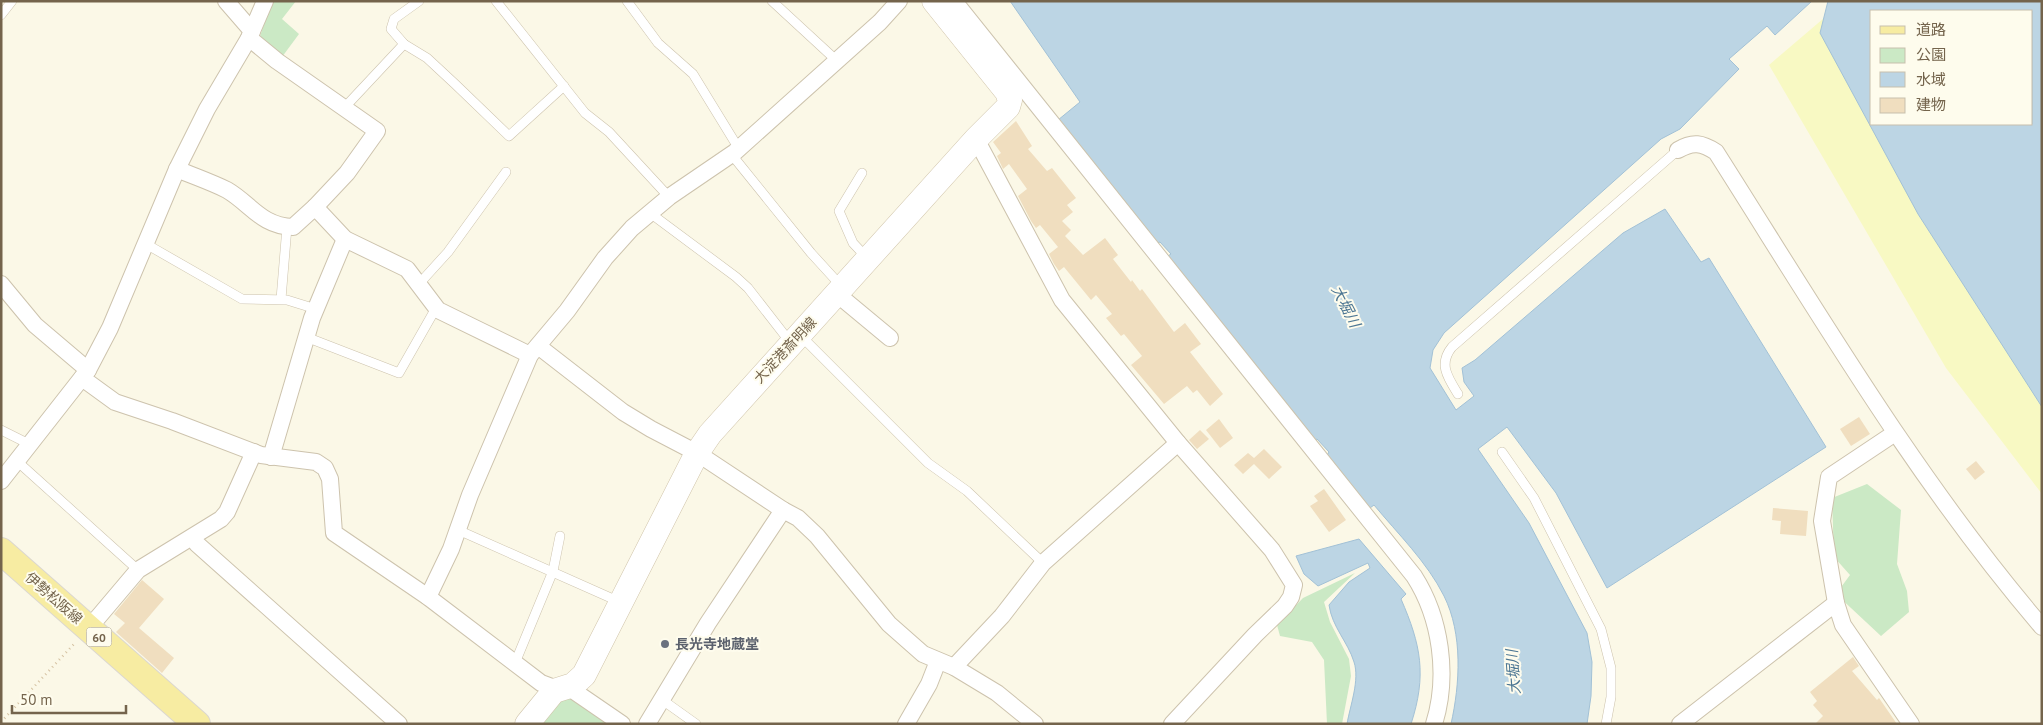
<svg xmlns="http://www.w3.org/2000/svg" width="2043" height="725" font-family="'PT Sans','Noto Sans JP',sans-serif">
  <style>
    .green { fill: #cbe9c5 }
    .sand { fill: #f8f9c3 }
    .water { fill: #bcd5e4; stroke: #a2c1d6; fill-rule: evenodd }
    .building { fill: #f0debf }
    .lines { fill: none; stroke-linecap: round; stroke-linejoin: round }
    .service-casing { stroke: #cdc3ad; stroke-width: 10 }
    .minor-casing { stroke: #cdc3ad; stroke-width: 18 }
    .secondary-casing { stroke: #d0c4aa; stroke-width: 25 }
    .primary-casing { stroke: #dbd7d0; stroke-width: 28 }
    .path { stroke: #d5c2a2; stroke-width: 2.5; stroke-dasharray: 1 4; stroke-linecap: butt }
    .service { stroke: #fff; stroke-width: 9 }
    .minor { stroke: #fff; stroke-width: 16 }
    .secondary { stroke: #fff; stroke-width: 24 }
    .primary { stroke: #f7eca2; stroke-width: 26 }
    .worship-dot { fill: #6b7280; stroke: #fefced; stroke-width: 2 }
    .labels { text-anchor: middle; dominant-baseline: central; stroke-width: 4; stroke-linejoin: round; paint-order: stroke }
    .shield { fill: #fefced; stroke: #9d927c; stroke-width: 1 }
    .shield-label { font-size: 12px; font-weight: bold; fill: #74644c }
    .street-label { font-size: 14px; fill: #74644c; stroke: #fefced }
    .worship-label { font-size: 14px; font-weight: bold; fill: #5b616d; stroke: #fefced; text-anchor: start }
    .water-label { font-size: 15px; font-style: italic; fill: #4d7794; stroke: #fefced }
  </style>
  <rect width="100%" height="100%" fill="#fbf8e7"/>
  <g class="green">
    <path d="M272,1H296L282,19L299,34L282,57L259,39Z"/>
    <path d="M1867,484L1901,510L1897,564L1907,591L1909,612L1881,636L1836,594L1850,575L1834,557L1832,498Z"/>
    <path d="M1355,573L1324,602L1330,622L1349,659L1351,676L1342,724H1327L1324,660L1312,642L1280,636L1277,625L1303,598Z"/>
    <path d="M572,696L613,724H535L558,697Z"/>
  </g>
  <path class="sand" d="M1844,1L1872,124L2042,352V494L1946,368L1769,65Z"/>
  <g class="water">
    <path d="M1010,1H1812L1775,35L1767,26L1729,59L1739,69L1680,129L1661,139L1444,333L1433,350L1430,368L1456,410L1474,396L1464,382L1462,368L1475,360L1623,233L1665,209L1701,262L1709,258L1826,447L1607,588L1556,493L1507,427L1478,449L1529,523L1587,633L1592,662L1591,696L1587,724H1451C1460,684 1463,634 1444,596C1427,562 1398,534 1374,505L1370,508L1327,455L1329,452L1317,439L1315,440L1168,256L1171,254L1160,242L1157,243L1058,120L1080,102Z"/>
    <path d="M1828,1H2042V407L1918,214L1820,33ZM1872,11H2032V124H1872Z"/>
    <path d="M1359,539L1406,594L1401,599C1421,645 1427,675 1411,724H1347C1350,706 1360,680 1354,662C1348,642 1332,627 1329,605L1349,582L1370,568L1368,563L1318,586L1304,574L1296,556Z"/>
  </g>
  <g class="building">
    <path d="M1016,121L1032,146L1028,149L1047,171L1052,168L1076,198L1067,205L1073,212L1062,221L1071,230L1065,236L1083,255L1105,238L1118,255L1113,259L1131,282L1132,280L1140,291L1142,289L1174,332L1185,323L1201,344L1190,352L1223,394L1210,406L1197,390L1193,393L1187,386L1164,404L1131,365L1142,356L1124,334L1121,336L1106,318L1112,314L1096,295L1091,300L1064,267L1059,271L1054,264L1049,254L1058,247L1040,225L1036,228L1031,221L1018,196L1027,189L1009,164L1003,169L997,156L1001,153L993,142Z"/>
    <path d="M1859,417L1870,434L1851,446L1840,429Z"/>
    <path d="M1219,419L1233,438L1220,448L1206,430Z"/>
    <path d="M1200,430L1209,439L1197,449L1189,440Z"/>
    <path d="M1264,449L1282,467L1269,479L1254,464L1243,474L1234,465L1248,453L1254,458Z"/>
    <path d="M1976,461L1985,472L1975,480L1966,469Z"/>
    <path d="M1324,489L1346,520L1329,532L1310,506L1318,501L1314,496Z"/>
    <path d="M1773,508L1808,511L1806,536L1780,534L1781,521L1772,520Z"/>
    <path d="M142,580L164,599L139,628L174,658L162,673L116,632L125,623L114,614Z"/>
    <path d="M1853,657L1859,666L1852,671L1877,700L1879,698L1897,724H1815L1823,716L1813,705L1817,701L1810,692Z"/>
  </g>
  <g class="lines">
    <g class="service-casing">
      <g id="service">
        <path d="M419,1L394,19L391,29L404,44L427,58L455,84L509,136L564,86"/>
        <path d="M496,1L585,113L609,132L669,197"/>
        <path d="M627,1L658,43L693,74L739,149"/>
        <path d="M772,1L836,60"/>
        <path d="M1,15L12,1"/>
        <path d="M345,107L404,44"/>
        <path d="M732,155L811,253L842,287"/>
        <path d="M862,173L839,211L853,243L867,258"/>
        <path d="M650,213L736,277L748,288L790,342"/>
        <path d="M146,244L242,299L287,300L316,309"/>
        <path d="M418,285L448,252L506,172"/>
        <path d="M281,299L287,227"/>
        <path d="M800,335L928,463L967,491L1043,563"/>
        <path d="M306,337L399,373L436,308"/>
        <path d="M1458,394C1448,378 1438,364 1452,347L1678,150"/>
        <path d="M1,430L31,445"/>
        <path d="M1502,452L1534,498L1601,629L1611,668V697L1606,724"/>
        <path d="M18,462L138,570"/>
        <path d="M458,530L620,602"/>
        <path d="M515,663L553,571L560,536"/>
        <path d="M661,699L696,724"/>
      </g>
    </g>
    <g class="minor-casing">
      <g id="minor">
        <path d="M226,1L252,31"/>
        <path d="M954,1L1414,576C1441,618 1449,676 1434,724"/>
        <path d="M249,38L277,61L377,131L347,173L315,207"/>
        <path d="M976,139L1062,300L1178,443L1272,550L1294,585L1291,597L1285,606L1255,635L1172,724"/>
        <path d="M1678,150C1693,141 1702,143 1716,152C1819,314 1917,481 2042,627"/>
        <path d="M177,169C193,176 211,182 227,190C251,204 261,226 293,227L315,207L345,239L407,269L438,310L530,355"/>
        <path d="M1,284L35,325L88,370"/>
        <path d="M837,294L890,338"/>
        <path d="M538,346L623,412L651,429L697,453L783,510L798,518L817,536L889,624L923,654L954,667L997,693L1035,724"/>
        <path d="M82,378L115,402L172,421L261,455L316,462L325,468L330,479L334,533L428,597L541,683L557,689"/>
        <path d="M271,457L312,318L345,239"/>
        <path d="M1,481L88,370L110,328L177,169L207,109L249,38L265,1"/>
        <path d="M193,537L197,544L399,724"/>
        <path d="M428,597L451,549L470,495L530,355L567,311L605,258L632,228L669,197L735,152L880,22L899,1"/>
        <path d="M1836,603L1822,521L1829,477L1895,433"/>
        <path d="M89,628L138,570L221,519L227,512L254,452"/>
        <path d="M954,667L1002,616L1043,563L1178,443"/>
        <path d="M568,687L622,724"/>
        <path d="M647,724L708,623L783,510"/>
        <path d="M906,724L929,684L938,661"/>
        <path d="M1680,724L1836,603L1843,625L1911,724"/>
      </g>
    </g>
    <g class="secondary-casing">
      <path id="secondary" d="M527,724L554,691L573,685L584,675L697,453L710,434L976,139L1008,107L1010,100L1007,92L934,1"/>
    </g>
    <g class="primary-casing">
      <path id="primary" d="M1,551L197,724"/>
    </g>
    <path class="path" d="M1,722L74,644"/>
    <use href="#service" class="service"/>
    <use href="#minor" class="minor"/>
    <use href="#secondary" class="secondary"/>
    <use href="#primary" class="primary"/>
  </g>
  <circle class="worship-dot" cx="665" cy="644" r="5"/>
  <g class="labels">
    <rect class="shield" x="86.5" y="627.5" width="25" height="19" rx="4"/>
    <g class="shield-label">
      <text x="99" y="637">60</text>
    </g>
    <g class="street-label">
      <text transform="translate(785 350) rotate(-47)">大淀港斎明線</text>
      <text transform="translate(54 598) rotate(41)">伊勢松阪線</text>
    </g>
    <g class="worship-label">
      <text x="675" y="644">長光寺地蔵堂</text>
    </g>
    <g class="water-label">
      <text transform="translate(1346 306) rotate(63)">大堀川</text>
      <text transform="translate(1513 672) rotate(-94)">大堀川</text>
    </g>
  </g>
  <rect width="2043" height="725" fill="none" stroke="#74644c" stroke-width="5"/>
  <rect x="1870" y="10" width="162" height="115" fill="#fefced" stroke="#c7bfad"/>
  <rect x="1880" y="26" width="25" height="8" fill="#f7eca2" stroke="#c7bfad"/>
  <text x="1916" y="35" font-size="15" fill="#74644c">道路</text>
  <rect x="1880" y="48" width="25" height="15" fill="#cbe9c5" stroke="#c7bfad"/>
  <text x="1916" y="60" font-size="15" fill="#74644c">公園</text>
  <rect x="1880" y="72" width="25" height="15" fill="#bcd5e4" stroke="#c7bfad"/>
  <text x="1916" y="85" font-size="15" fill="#74644c">水域</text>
  <rect x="1880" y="98" width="25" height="15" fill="#f0debf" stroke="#c7bfad"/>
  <text x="1916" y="110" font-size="15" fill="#74644c">建物</text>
  <path d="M12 705v8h114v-8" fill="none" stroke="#74644c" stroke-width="2.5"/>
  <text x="20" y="705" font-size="15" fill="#74644c" stroke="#fefced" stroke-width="4" paint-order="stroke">50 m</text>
</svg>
